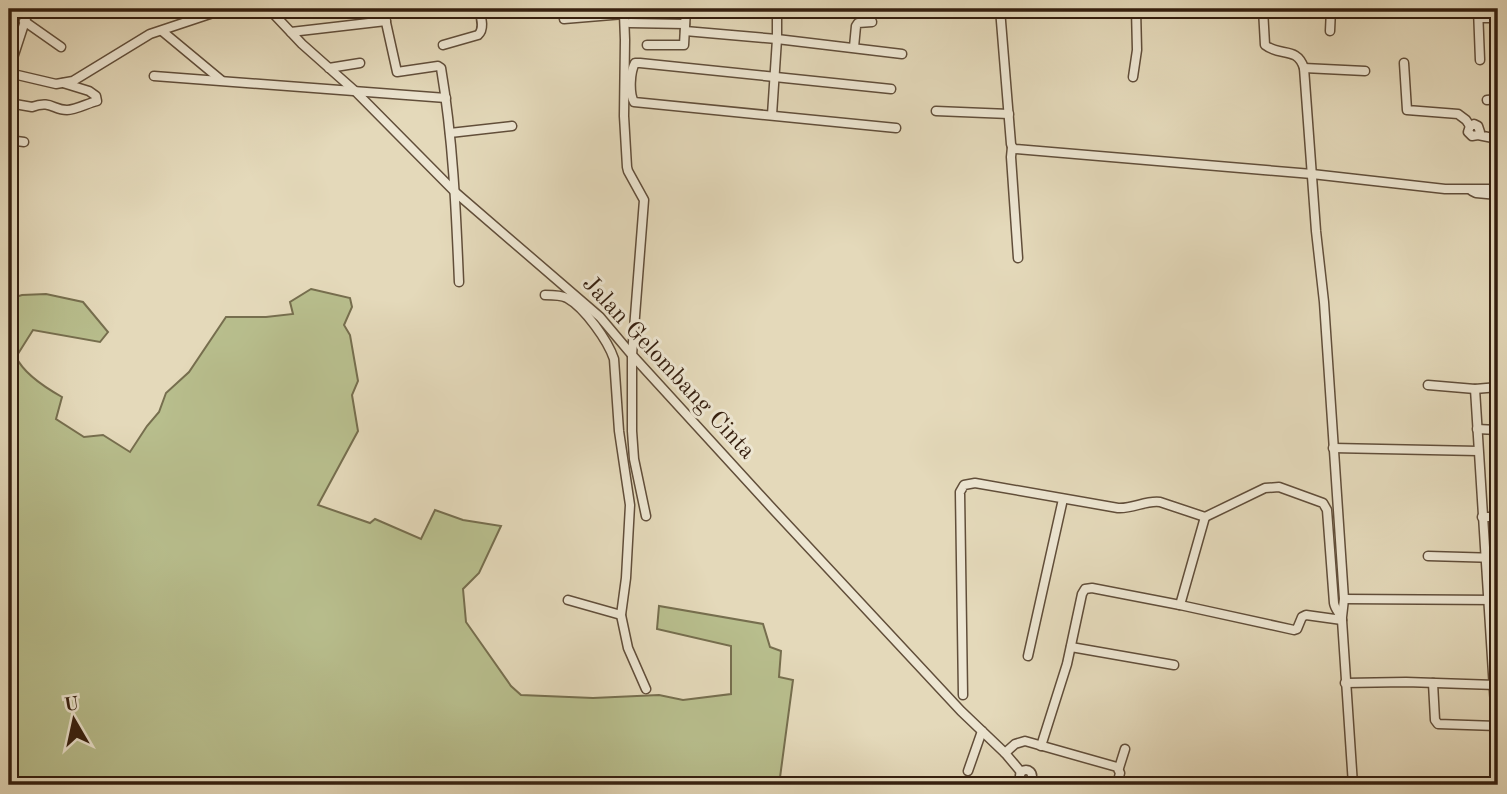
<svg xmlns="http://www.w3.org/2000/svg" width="1507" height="794" font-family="'Old Standard TT',serif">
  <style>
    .green { fill: #b8be8d; stroke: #766e4e; stroke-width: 2 }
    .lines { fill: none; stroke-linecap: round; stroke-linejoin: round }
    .street-casing { stroke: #614e3a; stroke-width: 11 }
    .street { stroke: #ede6d2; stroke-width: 8 }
    .labels { text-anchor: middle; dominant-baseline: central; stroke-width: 6; stroke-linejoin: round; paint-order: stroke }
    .street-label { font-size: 24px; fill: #351f0f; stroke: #ede6d2 }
  </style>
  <rect width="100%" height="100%" fill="#e4d9ba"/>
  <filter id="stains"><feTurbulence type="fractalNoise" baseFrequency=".00286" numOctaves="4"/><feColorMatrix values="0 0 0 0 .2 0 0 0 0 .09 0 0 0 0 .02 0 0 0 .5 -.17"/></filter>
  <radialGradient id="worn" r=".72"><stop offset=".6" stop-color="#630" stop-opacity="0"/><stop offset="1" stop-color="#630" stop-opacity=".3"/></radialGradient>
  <path class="green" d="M311,289L350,298L352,307L344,325L350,335L358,381L352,395L358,431L318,505L370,523L375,519L421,539L435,510L463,520L501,526L479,573L463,589L466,622L511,686L521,695L593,698L659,695L683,700L731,694V646L657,629L659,606L763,624L770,647L781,651L779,677L793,680L779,785L768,781L724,784L722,785H9V299L22,295L46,294L83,302L108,332L100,342L33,330L16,357C24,374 46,388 62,397L56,419L84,437L103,435L130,452L147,426L159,412L166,393L189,372L226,317H266L293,314L290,302Z"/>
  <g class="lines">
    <g class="street-casing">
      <g id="street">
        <path d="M269,9L302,44L355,91L455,192L600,317L632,355L771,507L961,711L1005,753L1021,772"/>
        <path d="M383,9L397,72L438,66L441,68C453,139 456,210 459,282"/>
        <path d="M621,9L624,14L625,40L624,116L627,167L628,171L644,200L632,355V431L634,459L646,516"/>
        <path d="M1000,9L1011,144L1012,147L1015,149L1312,174L1445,189H1498"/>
        <path d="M1263,9L1265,45C1280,57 1297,46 1304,68L1316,231L1324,302L1344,599L1342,617"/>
        <path d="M1478,9L1480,60"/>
        <path d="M1479,18H1498"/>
        <path d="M564,19L624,14"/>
        <path d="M24,21L61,47"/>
        <path d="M630,23L685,24"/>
        <path d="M162,31L221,80"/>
        <path d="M685,31L777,39L902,54"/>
        <path d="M1330,31L1331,9"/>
        <path d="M291,32L386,21"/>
        <path d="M443,45L478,35C485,29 481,17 479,9"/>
        <path d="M647,45H684L686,9"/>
        <path d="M854,47L856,26L858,23L872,22"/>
        <path d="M1404,63L1407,110L1458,114L1466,120L1470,126"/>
        <path d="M329,68L360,63"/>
        <path d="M1304,68L1365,71"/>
        <path d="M9,70L29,9"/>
        <path d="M9,73L56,84L73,81L150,34L225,9"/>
        <path d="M154,76L446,98"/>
        <path d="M1133,77L1137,50L1136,9"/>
        <path d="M891,89L640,63H635C630,72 629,93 634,102L896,128"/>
        <path d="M1487,100L1498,99"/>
        <path d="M9,103L32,107C51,100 53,110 67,110C76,110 88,103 97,101L96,96L89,91L63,83"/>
        <path d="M936,111L1009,114"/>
        <path d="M772,115L777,39V9"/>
        <path d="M450,133L512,126"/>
        <path d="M1478,135L1480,132L1478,126L1474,124L1470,126L1468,132L1472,136L1478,135L1498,139"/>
        <path d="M9,140L24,142"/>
        <path d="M1012,147L1011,157L1018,258"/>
        <path d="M1472,191L1476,193L1498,195"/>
        <path d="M545,295C552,295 561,295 567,298C585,308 608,341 614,359L619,431L630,505L626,578L621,615L628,648L646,689"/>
        <path d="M1428,385L1475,389L1498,387"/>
        <path d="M1475,389L1498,753"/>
        <path d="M1477,429L1498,430"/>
        <path d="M1333,448L1478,451"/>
        <path d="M1482,517H1498"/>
        <path d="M1428,556L1498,558"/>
        <path d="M1344,599L1498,600"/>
        <path d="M568,600L621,615"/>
        <path d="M1180,605L1205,517"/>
        <path d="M1071,647L1174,665"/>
        <path d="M1028,656L1063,499"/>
        <path d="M1345,683L1406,682L1496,685"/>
        <path d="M1433,683L1435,720L1438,724L1497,726"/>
        <path d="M963,695L960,492L964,485L975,483L1118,508C1133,509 1146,500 1160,502L1205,517L1265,488L1279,487L1323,503L1327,510L1334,603C1335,610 1341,614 1342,620L1353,785"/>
        <path d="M1041,746L1067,664L1082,594L1085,589L1092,588L1180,605L1294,630L1297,629L1302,617L1306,615L1342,620"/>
        <path d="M1005,753L1015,744L1025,741L1117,767L1120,773L1117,785"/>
        <path d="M1119,768L1125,749"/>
        <circle cx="1026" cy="776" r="6"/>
        <path d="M968,771L982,731"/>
      </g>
    </g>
    <use href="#street" class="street"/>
  </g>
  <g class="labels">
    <g class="street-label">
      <text transform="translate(668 368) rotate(47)">Jalan Gelombang Cinta</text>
    </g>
  </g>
  <rect width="1507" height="794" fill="none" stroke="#e4d9ba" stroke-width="35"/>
  <rect x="10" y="10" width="1486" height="773" fill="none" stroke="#351f0f" stroke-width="3.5"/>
  <rect x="18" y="18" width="1472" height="759" fill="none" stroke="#351f0f" stroke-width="2"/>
  <g transform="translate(74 720) rotate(351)" stroke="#ede6d2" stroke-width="5" paint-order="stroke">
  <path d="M0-5L12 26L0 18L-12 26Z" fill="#351f0f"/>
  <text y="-10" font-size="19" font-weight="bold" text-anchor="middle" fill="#351f0f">U</text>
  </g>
  <rect width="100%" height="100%" filter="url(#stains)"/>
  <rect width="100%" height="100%" fill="url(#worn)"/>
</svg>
